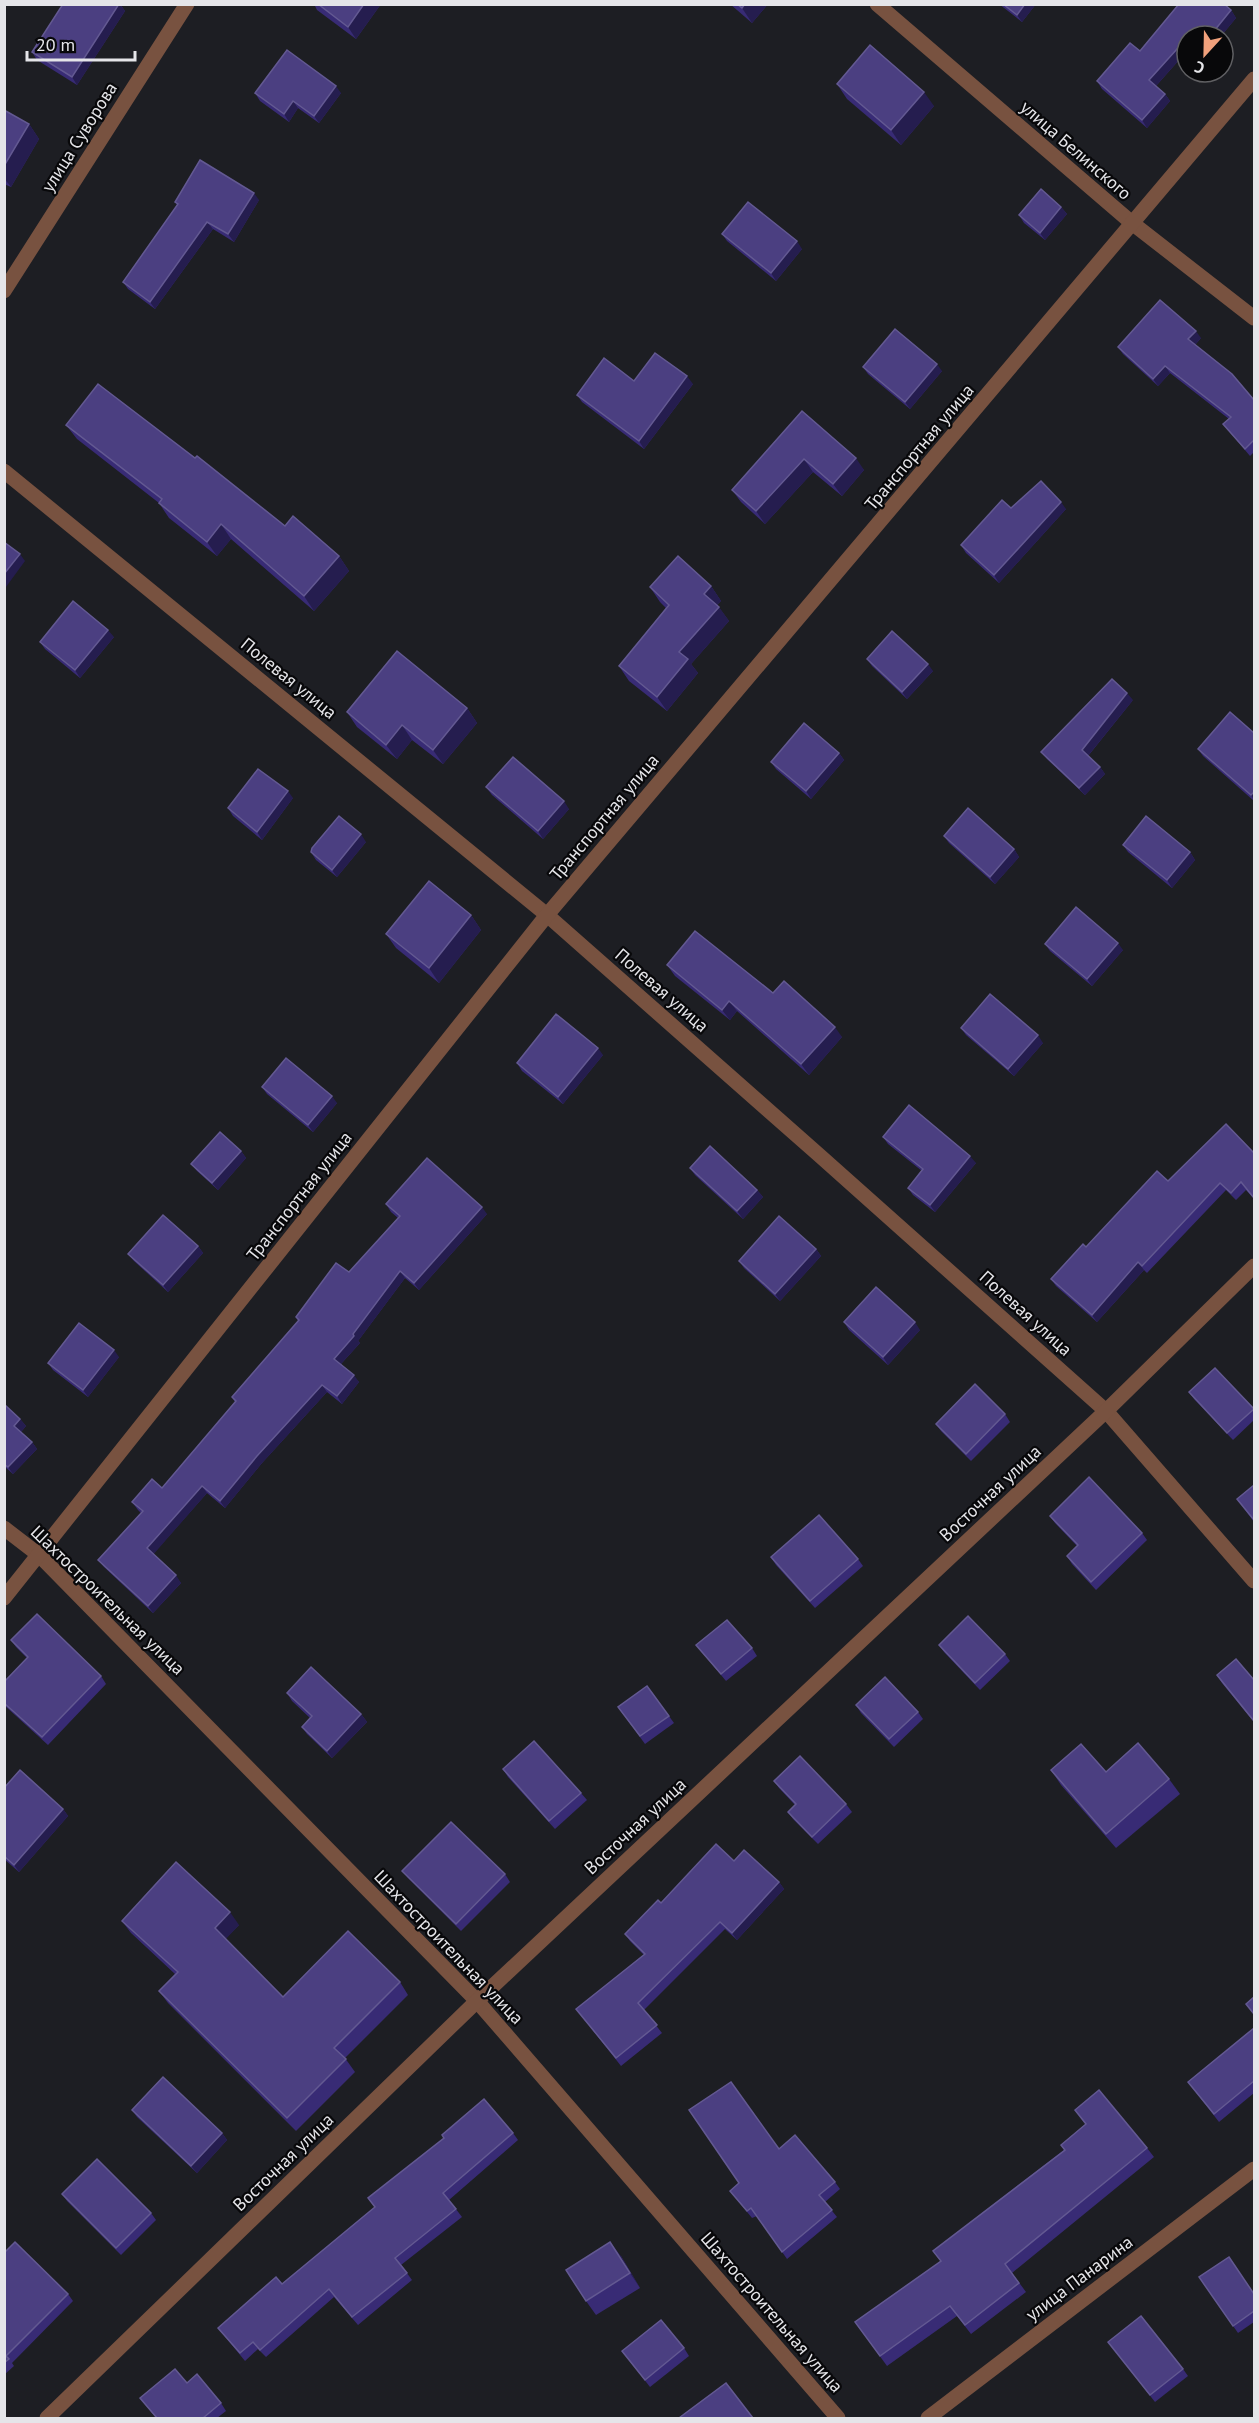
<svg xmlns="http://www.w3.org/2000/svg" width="1259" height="2423" font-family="'PT Sans',sans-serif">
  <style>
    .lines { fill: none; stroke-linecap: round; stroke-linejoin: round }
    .minor { stroke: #785240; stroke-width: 15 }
    .tertiary { stroke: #785240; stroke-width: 15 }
    .wall { fill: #382b75 }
    .shaded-wall { fill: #251d4f }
    .building { fill: #4b3f81; stroke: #635992; stroke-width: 1.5 }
    .labels { text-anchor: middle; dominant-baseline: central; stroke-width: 4.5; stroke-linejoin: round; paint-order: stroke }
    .street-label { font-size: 18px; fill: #e5e5e9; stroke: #08080a }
  </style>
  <rect width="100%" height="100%" fill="#1d1e23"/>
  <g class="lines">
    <g class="minor">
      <path d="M877,4L1132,223L1254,318"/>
      <path d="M4,291L187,4"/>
      <path d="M4,471L547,915L819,1155L1106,1411L1254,1581"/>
      <path d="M4,1528L39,1555L477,2001L838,2418"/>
      <path d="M4,1598L547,915L1254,79"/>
      <path d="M47,2418L477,2001L1106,1411L1254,1266"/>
    </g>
    <path class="tertiary" d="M928,2418L1254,2169"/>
  </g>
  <g class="wall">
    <path d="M63,4H120L125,11L77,85L37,60L32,52Z"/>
    <path d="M314,4H381L356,39L317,10Z"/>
    <path d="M730,4H768L752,23Z"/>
    <path d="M999,4H1036L1022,22Z"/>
    <path d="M1231,10L1236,18L1221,36H1187V51L1156,86L1165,94L1170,101L1147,128L1102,89L1097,81L1140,51Z"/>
    <path d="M837,84L934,106L901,145L847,99Z"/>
    <path d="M255,93H341L319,123L298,108L289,122L260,101Z"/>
    <path d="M4,110L29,124L39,139L11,187L4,184Z"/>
    <path d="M259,200L234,242L213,229L155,309L128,289L123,282L177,205L175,202Z"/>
    <path d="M1061,207L1067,214L1045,240L1024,223L1019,215Z"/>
    <path d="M722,234L802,249L776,281L727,241Z"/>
    <path d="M1201,338L1195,345L1254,400V452L1250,456L1223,424L1229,419L1170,373L1158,386L1123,354L1118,347Z"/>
    <path d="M863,367L942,371L910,409L868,374Z"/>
    <path d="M634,381L693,384L644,449L582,402L577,395Z"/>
    <path d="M802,411L864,470L842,496L813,472L765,524L741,502L732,490Z"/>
    <path d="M66,425L285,526L339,556L349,571L314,611L231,539L217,556L169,518L159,503L77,439Z"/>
    <path d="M1011,508L1066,509L999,583L966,553L961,545Z"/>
    <path d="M711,586L721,601L717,605L729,621L691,664L698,673L667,711L629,681L619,666L666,608L660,602L650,587Z"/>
    <path d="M114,637L80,678L45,649L40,642Z"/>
    <path d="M867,659L933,671L907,699L872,666Z"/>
    <path d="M1133,700L1088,756L1100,767L1105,774L1085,795L1047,759L1041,752Z"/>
    <path d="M467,708L477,723L443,764L412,740L397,759L357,727L347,712Z"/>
    <path d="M1254,733V801L1203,756L1198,749Z"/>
    <path d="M839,753L844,760L811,799L776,769L771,762Z"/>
    <path d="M486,787L569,809L543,839L492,795Z"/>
    <path d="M293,798L262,840L233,816L228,808Z"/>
    <path d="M944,836L1014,849L1019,857L995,884L949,843Z"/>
    <path d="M366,842L337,877L316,860L311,852Z"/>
    <path d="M1123,845L1190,852L1195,860L1172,888L1128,852Z"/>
    <path d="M471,915L481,930L439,983L396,948L386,934Z"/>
    <path d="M1045,944L1123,950L1092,986L1050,951Z"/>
    <path d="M667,965L773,993L842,1037L809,1075L737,1011L730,1020L675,976Z"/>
    <path d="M961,1028L1043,1043L1014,1076L966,1035Z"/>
    <path d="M603,1055L563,1104L522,1071L517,1063Z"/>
    <path d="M262,1087L337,1103L313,1132L267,1094Z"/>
    <path d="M883,1137L976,1163L935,1212L913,1195L908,1188L922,1171L888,1144Z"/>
    <path d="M241,1151L246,1158L218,1190L197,1171L191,1164Z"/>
    <path d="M1254,1153V1199L1246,1190L1236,1200L1226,1190L1147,1273L1144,1270L1097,1322L1056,1286L1051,1279L1086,1247L1168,1181Z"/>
    <path d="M690,1168L757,1190L763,1197L743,1219L695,1175Z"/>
    <path d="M386,1204L487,1214L419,1290L405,1278L358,1341L360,1343L341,1364L359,1382L342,1404L327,1392L262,1463L225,1508L207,1493L153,1554L181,1583L153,1613L104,1567L98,1560L141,1513L138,1510L132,1502L162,1488L235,1402L232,1397L298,1321L296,1317L349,1272L398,1218L391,1212Z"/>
    <path d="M198,1246L203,1253L168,1292L134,1261L128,1254Z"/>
    <path d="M816,1249L821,1256L780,1301L744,1268L739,1261Z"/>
    <path d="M844,1322L920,1330L888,1365L849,1330Z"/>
    <path d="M119,1357L88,1397L53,1370L48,1363Z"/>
    <path d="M1189,1392L1254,1409V1420L1233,1440L1194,1399Z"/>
    <path d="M4,1404L20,1419L26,1426L21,1432L32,1442L37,1449L13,1474L4,1466Z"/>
    <path d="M1005,1414L1010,1422L971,1461L941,1431L936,1424Z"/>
    <path d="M1254,1485V1522L1237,1499Z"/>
    <path d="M1050,1516L1142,1533L1147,1540L1096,1590L1072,1564L1067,1556L1077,1546L1055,1523Z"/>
    <path d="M771,1557L858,1559L863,1566L815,1608L776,1565Z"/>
    <path d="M11,1640L101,1676L106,1684L48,1745L4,1705V1682L27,1658L16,1647Z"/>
    <path d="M696,1645L752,1648L757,1656L726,1681Z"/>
    <path d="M939,1645L1005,1654L1010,1661L980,1690L944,1652Z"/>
    <path d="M1217,1675L1254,1680V1722L1222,1683Z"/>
    <path d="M647,1686L674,1723L645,1744L618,1707Z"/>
    <path d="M287,1693L361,1714L367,1722L332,1758L307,1734L302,1727L310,1718L292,1701Z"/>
    <path d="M856,1705L918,1712L923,1719L894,1747L861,1713Z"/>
    <path d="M503,1769L581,1793L587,1800L555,1829L508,1777Z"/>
    <path d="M1051,1770L1106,1772L1169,1779L1180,1794L1116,1848L1061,1785Z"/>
    <path d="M774,1781L846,1804L852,1812L818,1844L793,1819L788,1812L795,1805L779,1788Z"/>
    <path d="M4,1788L63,1809L68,1816L19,1872L4,1859Z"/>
    <path d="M734,1861L779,1882L784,1889L737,1940L725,1929L644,2010L662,2033L621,2066L576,2009L644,1955L630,1941L625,1934Z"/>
    <path d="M402,1871L505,1874L510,1882L461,1931L408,1878Z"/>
    <path d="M122,1921L239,1925L225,1939L283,1997L400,1982L408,1995L345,2058L355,2072L296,2131L168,2003L159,1991L175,1974L131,1933Z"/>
    <path d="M1254,2028V2093L1219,2122L1188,2082Z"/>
    <path d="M132,2110L222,2133L227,2140L197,2173L137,2117Z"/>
    <path d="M1075,2110L1147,2148L1154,2157L1012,2273L1026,2292L971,2334L957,2316L887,2366L855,2322L941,2261L933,2251L1064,2150L1061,2145L1086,2124Z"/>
    <path d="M513,2133L518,2140L449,2200L462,2217L401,2265L412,2280L358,2325L334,2297L266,2357L258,2349L245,2361L218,2328L282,2284L375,2207L368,2198Z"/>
    <path d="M779,2149L835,2182L840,2189L825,2202L837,2217L787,2259L757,2216L752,2218L730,2191Z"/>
    <path d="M62,2194L151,2213L156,2220L121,2255L67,2201Z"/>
    <path d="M4,2253L68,2294L73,2301L12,2363L14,2366L4,2375Z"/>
    <path d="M621,2256L640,2288L596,2315L586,2301Z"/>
    <path d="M1199,2277L1254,2294V2322L1238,2333Z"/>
    <path d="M1108,2342L1183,2369L1188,2376L1155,2402Z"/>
    <path d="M684,2348L689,2356L650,2387L622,2351Z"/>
    <path d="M187,2383L221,2403L226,2411L217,2418H156L140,2398Z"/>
  </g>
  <g class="shaded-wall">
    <path d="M119,4H120L125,11L77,85L72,77Z"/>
    <path d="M364,4H381L356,39L348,27Z"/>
    <path d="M745,4H768L752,23L742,8Z"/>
    <path d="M1025,4H1036L1022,22L1017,15Z"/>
    <path d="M1231,10L1236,18L1221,36H1210Z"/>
    <path d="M1193,31L1196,36H1189Z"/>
    <path d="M1187,38V51L1155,87L1149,80Z"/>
    <path d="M336,86L341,93L319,123L314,116Z"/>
    <path d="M924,92L934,106L901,145L891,130Z"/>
    <path d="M1165,94L1170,101L1147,128L1142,120Z"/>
    <path d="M293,101L298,108L289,122L284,114Z"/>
    <path d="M29,124L39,139L11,187L4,178V166Z"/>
    <path d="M254,193L259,200L234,242L228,234Z"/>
    <path d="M1061,207L1067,214L1045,240L1040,233Z"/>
    <path d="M207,222L213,229L155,309L150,302Z"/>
    <path d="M797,241L802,249L776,281L771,273Z"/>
    <path d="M1196,331L1201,338L1193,347L1188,339Z"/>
    <path d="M937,364L942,371L910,409L905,402Z"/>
    <path d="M1165,366L1170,373L1158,386L1153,379Z"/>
    <path d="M687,376L693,384L644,449L639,441Z"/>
    <path d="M856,458L864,470L842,496L833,484Z"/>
    <path d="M804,459L813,472L765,524L756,511Z"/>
    <path d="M1061,502L1066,509L999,583L994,575Z"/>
    <path d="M221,524L231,539L217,556L207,542Z"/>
    <path d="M20,554L25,561L6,587L4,585V574Z"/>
    <path d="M339,556L349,571L314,611L304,596Z"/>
    <path d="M711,586L721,601L714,608L704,594Z"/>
    <path d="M719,607L729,621L691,664L698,673L667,711L657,697L679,652Z"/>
    <path d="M108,630L114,637L80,678L75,670Z"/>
    <path d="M928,664L933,671L907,699L902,692Z"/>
    <path d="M1127,693L1133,700L1087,757L1082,750Z"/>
    <path d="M467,708L477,723L443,764L433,750Z"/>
    <path d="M402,725L412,740L397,759L386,745Z"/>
    <path d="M839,753L844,760L811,799L806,791Z"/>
    <path d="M1100,767L1105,774L1085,795L1079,788Z"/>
    <path d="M288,791L293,798L262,840L257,832Z"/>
    <path d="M1254,792V800L1251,795Z"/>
    <path d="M564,801L569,809L543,839L538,831Z"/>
    <path d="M361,834L366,842L337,877L332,870Z"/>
    <path d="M1014,849L1019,857L995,884L990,877Z"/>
    <path d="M1190,852L1195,860L1172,888L1167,880Z"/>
    <path d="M471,915L481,930L439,983L429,968Z"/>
    <path d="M1118,943L1123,950L1092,986L1087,979Z"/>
    <path d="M729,1001L737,1011L730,1020L722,1010Z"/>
    <path d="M835,1027L842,1037L809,1075L801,1064Z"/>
    <path d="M1038,1035L1043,1043L1014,1076L1008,1069Z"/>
    <path d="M598,1048L603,1055L563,1104L558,1097Z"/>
    <path d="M332,1096L337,1103L313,1132L308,1125Z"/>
    <path d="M241,1151L246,1158L218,1190L212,1183Z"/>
    <path d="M970,1156L976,1163L935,1212L930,1205Z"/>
    <path d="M757,1190L763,1197L743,1219L737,1211Z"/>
    <path d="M482,1207L487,1214L419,1290L414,1283Z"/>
    <path d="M198,1246L203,1253L168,1292L163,1285Z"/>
    <path d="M816,1249L821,1256L780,1301L775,1294Z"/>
    <path d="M1138,1262L1144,1270L1097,1322L1092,1315Z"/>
    <path d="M400,1271L405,1278L358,1341L360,1343L339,1366L334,1359Z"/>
    <path d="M915,1322L920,1330L888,1365L883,1357Z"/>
    <path d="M114,1350L119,1357L88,1397L83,1390Z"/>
    <path d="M354,1375L359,1382L342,1404L337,1396Z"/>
    <path d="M322,1385L327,1392L262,1463L225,1508L220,1501L257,1456Z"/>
    <path d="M20,1419L26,1426L20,1433L14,1426Z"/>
    <path d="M32,1442L37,1449L13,1474L8,1467Z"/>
    <path d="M202,1486L207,1493L152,1556L147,1548Z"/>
    <path d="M176,1575L181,1583L153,1613L148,1606Z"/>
    <path d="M361,1714L367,1722L332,1758L327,1751Z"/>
    <path d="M63,1809L68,1816L19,1872L14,1865Z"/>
    <path d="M779,1882L784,1889L737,1940L732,1933Z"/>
    <path d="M230,1912L239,1925L224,1941L215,1928Z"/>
    <path d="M222,2133L227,2140L197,2173L191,2166Z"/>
    <path d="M610,2242L621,2256L640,2288L630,2273Z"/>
  </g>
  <g class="building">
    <path d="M63,4H119L72,77L32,52Z"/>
    <path d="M318,4H364L348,27Z"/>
    <path d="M737,4H745L742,8Z"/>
    <path d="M1003,4H1025L1017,15Z"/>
    <path d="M1179,4H1224L1231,10L1210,36H1198L1193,31L1189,36H1187V38L1149,80L1165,94L1142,120L1097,81L1130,43L1140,51Z"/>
    <path d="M870,45L924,92L891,130L837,84Z"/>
    <path d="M287,50L336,86L314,116L293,101L284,114L255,93Z"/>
    <path d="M4,110L29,124L4,166Z"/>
    <path d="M200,160L254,193L228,234L207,222L150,302L123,282L178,204L175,202Z"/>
    <path d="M1041,189L1061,207L1040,233L1019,215Z"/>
    <path d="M748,202L797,241L771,273L722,234Z"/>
    <path d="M1160,300L1196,331L1188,339L1232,374L1254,400V440L1245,449L1223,424L1231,417L1165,366L1153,379L1118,347Z"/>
    <path d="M895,329L937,364L905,402L863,367Z"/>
    <path d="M655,353L687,376L639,441L577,395L604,358L634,381Z"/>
    <path d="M98,384L195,458L197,456L285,526L293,516L339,556L304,596L221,524L207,542L159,503L162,499L66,425Z"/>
    <path d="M802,411L856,458L833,484L804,459L756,511L732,490Z"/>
    <path d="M1041,481L1061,502L994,575L961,545L1002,500L1011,508Z"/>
    <path d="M4,542L20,554L4,574Z"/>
    <path d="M678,556L711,586L704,594L719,607L679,652L688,659L657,697L619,666L669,605L650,587Z"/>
    <path d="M73,601L108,630L75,670L40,642Z"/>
    <path d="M892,631L928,664L902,692L867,659Z"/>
    <path d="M397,651L467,708L433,750L402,725L386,745L347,712Z"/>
    <path d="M1112,679L1127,693L1082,750L1100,767L1079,788L1041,752Z"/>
    <path d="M1230,712L1254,733V792L1251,795L1198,749Z"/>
    <path d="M804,723L839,753L806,791L771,762Z"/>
    <path d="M513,757L564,801L538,831L486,787Z"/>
    <path d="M258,769L288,791L257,832L228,808Z"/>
    <path d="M968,808L1014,849L990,877L944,836Z"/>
    <path d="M339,816L361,834L332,870L311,852L312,848Z"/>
    <path d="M1146,816L1190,852L1167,880L1123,845Z"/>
    <path d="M429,881L471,915L429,968L386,934Z"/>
    <path d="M1076,907L1118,943L1087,979L1045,944Z"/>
    <path d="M695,931L773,993L784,981L835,1027L801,1064L729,1001L722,1010L667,965Z"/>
    <path d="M990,994L1038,1035L1008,1069L961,1028Z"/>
    <path d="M556,1014L598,1048L558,1097L517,1063Z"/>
    <path d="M286,1058L332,1096L308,1125L262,1087Z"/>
    <path d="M909,1105L970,1156L930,1205L908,1188L923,1169L883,1137Z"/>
    <path d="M1226,1124L1254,1153V1198L1241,1182L1231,1193L1220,1183L1142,1266L1138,1262L1092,1315L1051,1279L1083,1244L1086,1247L1157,1171L1168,1181Z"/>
    <path d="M220,1132L241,1151L212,1183L191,1164Z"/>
    <path d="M710,1146L757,1190L737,1211L690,1168Z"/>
    <path d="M427,1158L482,1207L414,1283L400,1271L353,1334L354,1336L334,1359L354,1375L337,1396L322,1385L257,1456L220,1501L202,1486L147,1548L176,1575L148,1606L98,1560L143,1511L132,1502L152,1479L162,1488L236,1401L232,1397L299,1320L296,1317L336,1263L349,1272L400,1216L386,1204Z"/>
    <path d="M163,1215L198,1246L163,1285L128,1254Z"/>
    <path d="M779,1216L816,1249L775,1294L739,1261Z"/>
    <path d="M876,1287L915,1322L883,1357L844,1322Z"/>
    <path d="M79,1323L114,1350L83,1390L48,1363Z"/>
    <path d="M1215,1368L1254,1409L1227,1433L1189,1392Z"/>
    <path d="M975,1384L1005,1414L966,1454L936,1424Z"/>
    <path d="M4,1404L20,1419L14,1426L32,1442L8,1467L4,1464Z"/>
    <path d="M1089,1477L1142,1533L1091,1582L1067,1556L1078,1545L1050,1516Z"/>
    <path d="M1254,1485V1520L1237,1499Z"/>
    <path d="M819,1515L858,1559L810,1601L771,1557Z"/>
    <path d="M37,1614L101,1676L42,1737L4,1703V1682L28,1657L11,1640Z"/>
    <path d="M968,1616L1005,1654L975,1683L939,1645Z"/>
    <path d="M727,1620L752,1648L721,1674L696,1645Z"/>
    <path d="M1236,1659L1254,1680V1721L1217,1675Z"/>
    <path d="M311,1667L361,1714L327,1751L302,1727L312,1716L287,1693Z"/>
    <path d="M885,1677L918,1712L889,1739L856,1705Z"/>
    <path d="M647,1686L669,1716L640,1736L618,1707Z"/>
    <path d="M534,1741L581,1793L549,1821L503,1769Z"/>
    <path d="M1138,1743L1169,1779L1106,1834L1051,1770L1081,1744L1106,1772Z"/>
    <path d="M800,1756L846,1804L812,1837L788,1812L796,1804L774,1781Z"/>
    <path d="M20,1770L63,1809L14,1865L4,1856V1788Z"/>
    <path d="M451,1822L505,1874L456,1924L402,1871Z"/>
    <path d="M716,1844L734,1861L744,1850L779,1882L732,1933L720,1922L638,2003L657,2025L616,2058L576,2009L645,1954L625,1934L658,1900L661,1903Z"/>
    <path d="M176,1862L230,1912L215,1928L283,1997L348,1931L400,1982L334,2048L346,2059L287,2118L159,1991L178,1972L122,1921Z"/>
    <path d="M1254,1997V2014L1246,2004Z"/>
    <path d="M1254,2028V2081L1214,2114L1188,2082Z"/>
    <path d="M163,2077L222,2133L191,2166L132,2110Z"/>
    <path d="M731,2082L779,2149L795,2135L835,2182L819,2195L832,2210L782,2252L751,2208L747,2211L730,2191L739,2183L689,2110Z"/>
    <path d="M1099,2090L1147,2148L1005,2264L1019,2283L965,2325L950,2306L880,2356L855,2322L941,2261L933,2251L1065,2150L1061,2145L1086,2124L1075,2110Z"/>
    <path d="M484,2099L513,2133L443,2193L456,2209L395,2258L407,2273L352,2317L329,2289L260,2350L253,2342L240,2353L218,2328L276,2277L282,2284L375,2207L368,2198L444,2138L442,2135Z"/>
    <path d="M97,2159L151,2213L116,2248L62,2194Z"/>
    <path d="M15,2242L68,2294L6,2356L9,2359L4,2363V2253Z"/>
    <path d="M610,2242L630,2273L586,2301L566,2270Z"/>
    <path d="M1229,2257L1254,2294V2311L1233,2326L1199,2277Z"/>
    <path d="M1141,2316L1183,2369L1150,2395L1108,2342Z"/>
    <path d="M661,2320L684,2348L645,2380L622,2351Z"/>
    <path d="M175,2369L187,2383L197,2374L221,2403L203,2418H157L140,2398Z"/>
    <path d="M726,2383L753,2418H679Z"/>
  </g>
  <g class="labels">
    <g class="street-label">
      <text transform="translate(79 137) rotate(-58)">улица Суворова</text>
      <text transform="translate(1076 150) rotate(41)">улица Белинского</text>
      <text transform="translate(919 447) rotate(-50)">Транспортная улица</text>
      <text transform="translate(289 678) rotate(39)">Полевая улица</text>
      <text transform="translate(604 817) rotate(-50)">Транспортная улица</text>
      <text transform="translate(662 990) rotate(41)">Полевая улица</text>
      <text transform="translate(299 1196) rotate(-52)">Транспортная улица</text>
      <text transform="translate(1026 1313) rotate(42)">Полевая улица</text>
      <text transform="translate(990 1493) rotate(-43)">Восточная улица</text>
      <text transform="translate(108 1600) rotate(44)">Шахтостроительная улица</text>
      <text transform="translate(635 1826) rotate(-43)">Восточная улица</text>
      <text transform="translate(449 1947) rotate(46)">Шахтостроительная улица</text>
      <text transform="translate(283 2162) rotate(-44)">Восточная улица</text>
      <text transform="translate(1079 2278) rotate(-37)">улица Панарина</text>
      <text transform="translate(772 2312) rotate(49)">Шахтостроительная улица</text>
    </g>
  </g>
  <rect width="1259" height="2423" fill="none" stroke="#e5e5e9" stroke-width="12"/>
  <g transform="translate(1205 54) rotate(202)"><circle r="28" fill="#08080a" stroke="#606063" stroke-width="1.5"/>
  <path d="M0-4.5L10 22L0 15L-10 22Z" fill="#f1a17c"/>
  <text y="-9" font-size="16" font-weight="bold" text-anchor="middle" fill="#e5e5e9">С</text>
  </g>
  <path d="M27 51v9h108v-9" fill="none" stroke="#e5e5e9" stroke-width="3"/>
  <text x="36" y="51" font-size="18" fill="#e5e5e9" stroke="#08080a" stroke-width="4.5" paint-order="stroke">20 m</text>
</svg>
